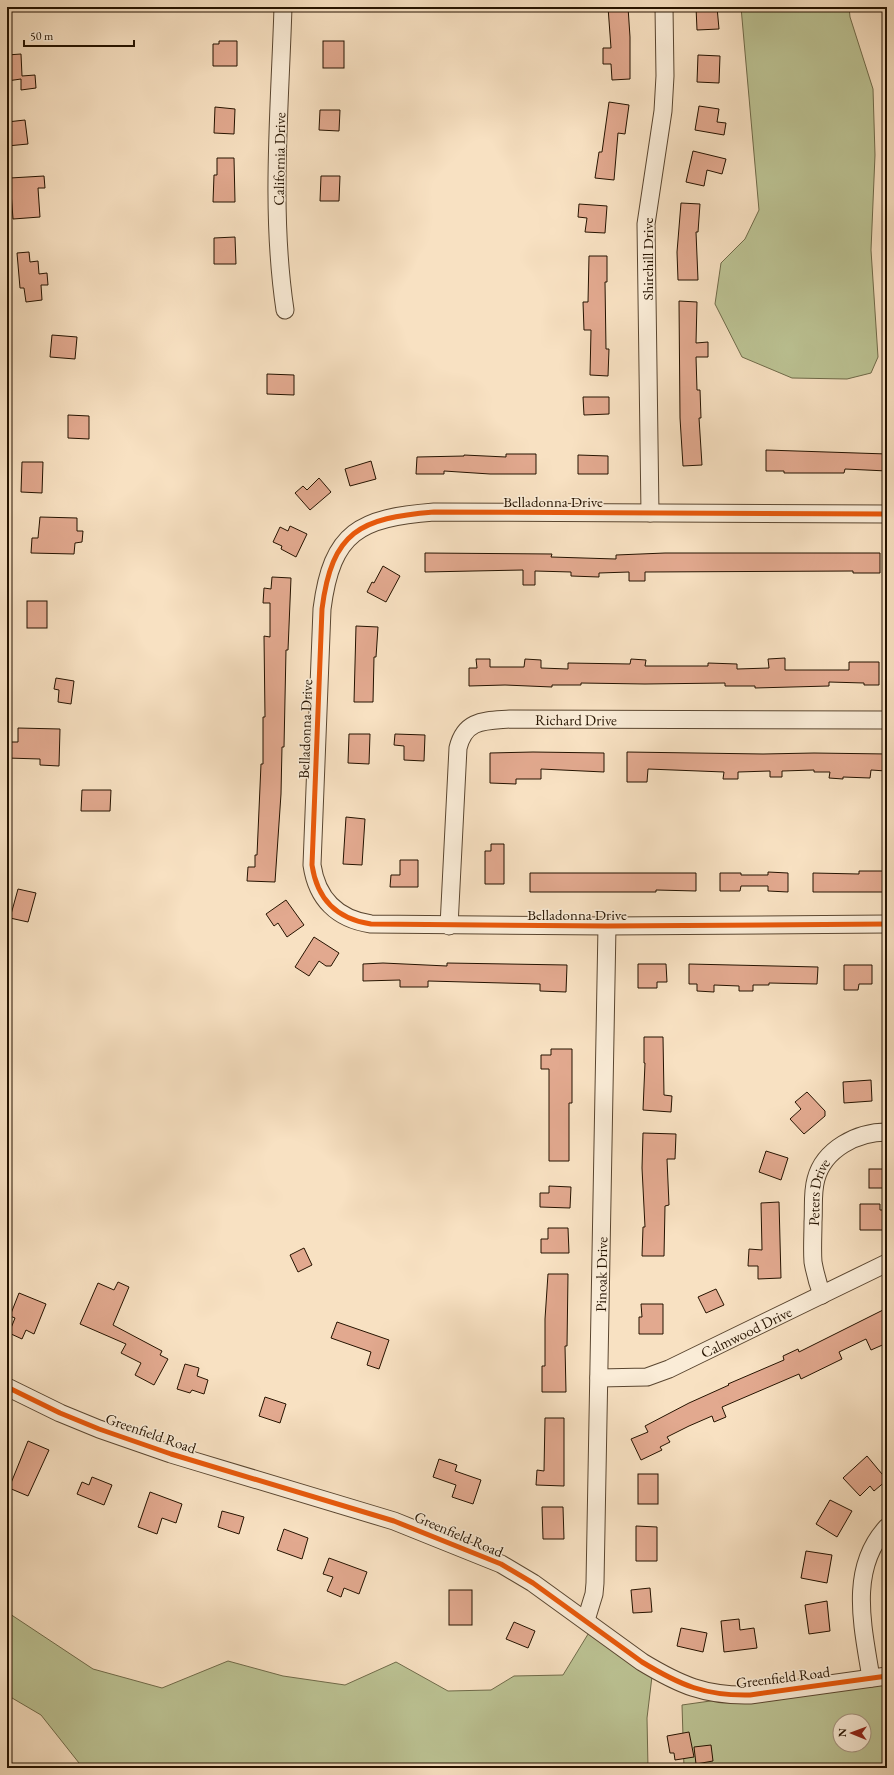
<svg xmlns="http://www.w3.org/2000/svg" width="894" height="1775" font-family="'EB Garamond',serif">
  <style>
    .green { fill: #bcc394; stroke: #706b4a; fill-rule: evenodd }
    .building { fill: #e2a98f; stroke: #251300 }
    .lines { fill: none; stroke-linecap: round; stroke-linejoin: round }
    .minor-casing { stroke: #5a4630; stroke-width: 19 }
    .minor { stroke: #faecd7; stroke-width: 17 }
    .cycleway-casing { stroke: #faecd7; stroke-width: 8 }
    .cycleway { stroke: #e8590c; stroke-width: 5 }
    .labels { text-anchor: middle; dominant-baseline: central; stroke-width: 3; stroke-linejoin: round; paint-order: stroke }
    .street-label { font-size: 15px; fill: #251300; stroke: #faecd7 }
  </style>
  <rect width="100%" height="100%" fill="#f8e1c2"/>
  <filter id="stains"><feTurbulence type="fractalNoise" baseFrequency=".005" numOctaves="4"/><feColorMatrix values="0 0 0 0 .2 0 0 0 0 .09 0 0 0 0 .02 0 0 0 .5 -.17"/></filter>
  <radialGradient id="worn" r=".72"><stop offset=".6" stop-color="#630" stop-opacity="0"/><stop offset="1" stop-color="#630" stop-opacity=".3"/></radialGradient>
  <g class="green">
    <path d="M741,7H849L850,17L873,89L875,155L871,250L878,357L871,373L847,379L792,378L742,357L715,304L721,263L745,239L759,210Z"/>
    <path d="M7,1612L93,1669L162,1688L228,1661L283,1676L345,1685L396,1662L448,1691L491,1690L514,1676L563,1675L593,1626L653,1668L647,1718L648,1768H83L41,1715L7,1695Z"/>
    <path d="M887,1676V1768H684L682,1705ZM840,1721H864V1745H840Z"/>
  </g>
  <g class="building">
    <path d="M608,7H628L630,37V79L612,80L611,64H603V48H611Z"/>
    <path d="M696,7H717L719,29L697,30Z"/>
    <path d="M219,41H237V66H213V44H219Z"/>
    <rect x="323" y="41" width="21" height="27"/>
    <path d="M21,54L22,76L35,75L36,88L21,90V79L7,81V55Z"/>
    <path d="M698,55L720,56L719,83L697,82Z"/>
    <path d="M609,102L629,105L625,134L618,133L614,180L595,178L599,152H602Z"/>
    <path d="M699,106L719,109L717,122L726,123L724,135L695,130Z"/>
    <path d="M215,107L235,109L234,134L214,133Z"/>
    <path d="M320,110H340L339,131L319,130Z"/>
    <path d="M25,120L28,144L7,146V122Z"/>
    <path d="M693,151L726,159L722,174L707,170L704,186L686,182Z"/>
    <path d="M217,158H234L235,202H213L214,175H217Z"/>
    <path d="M44,176L45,188H38L40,217L13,219L10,178Z"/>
    <path d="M321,176H340L339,201H320Z"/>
    <path d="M681,203L700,204L698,232H696L698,280H678L677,252Z"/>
    <path d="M579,204L607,206L605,233L585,232L587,218L578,217Z"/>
    <path d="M235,237L236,264H214V238Z"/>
    <path d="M29,252L30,262L38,261L39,274L47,273L48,285H41L42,300L26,302L24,288H20L17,253Z"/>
    <path d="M589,256H607V282H605L606,349H609L608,376L590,375L591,330H584L583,302H588Z"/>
    <path d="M679,301L697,302L696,343L708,342V357H696L697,390H700L701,418H699L702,465L683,466L680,418Z"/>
    <path d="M52,335L77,337L75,359L50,357Z"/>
    <path d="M267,374L294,375V395L267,394Z"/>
    <path d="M583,397H609V414L584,415Z"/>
    <path d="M68,415L89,416V439L68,438Z"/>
    <path d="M766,450L887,454V471L845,469L844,473H784V471H766Z"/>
    <path d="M506,454H536V474H490L444,471V474H416L417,457L464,456V455L506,457Z"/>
    <path d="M578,455L608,456V474H578Z"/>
    <path d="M371,461L376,479L350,486L345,469Z"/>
    <path d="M22,462H43L42,493L21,492Z"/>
    <path d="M319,478L331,492L310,510L295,493L303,486L307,490Z"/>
    <path d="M40,517L77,518V531H83L82,542L75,543L74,554L31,553L32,538H38Z"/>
    <path d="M290,526L307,534L296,557L281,549L282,546L273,542L280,527L288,531Z"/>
    <path d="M425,553L552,554L551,557L616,559V555L665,553H880V573H853V571L645,572V581H629V572L599,573V577L571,576V572L535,571V585H523V570L425,572Z"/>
    <path d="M383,566L400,576L386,602L367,592L372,582L374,583Z"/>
    <path d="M272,577L291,578L288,650H286L284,747H282L281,794L275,882L247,881L248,867H255V855H257L261,764H263V717H265L264,636L270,637V603H263L264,588L271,589Z"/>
    <rect x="27" y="601" width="20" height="27"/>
    <path d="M356,626L378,627L376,657H374L373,702H354Z"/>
    <path d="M785,658V670H849V662H879V685H864V683L829,682V686L755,688V686H725V683L645,684L581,683V685H552V687L505,685L469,686V668H477L476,659H490V667H524L525,659L541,660V668L568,669V663L630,664L631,659L646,660L645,666H708V663L737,664V669L769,668L768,659Z"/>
    <path d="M56,678L74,681L71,704L58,702L59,690L54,689Z"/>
    <path d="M18,728L60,729L59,766L40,765V759L7,758V742H18Z"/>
    <path d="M349,734H370L369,764L348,763Z"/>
    <path d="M395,734L425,735L424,761L404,760V746L394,745Z"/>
    <path d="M533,752L604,753V772L541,769V779H516V784L490,783V753Z"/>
    <path d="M627,752L763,754L814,753L887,754L886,771L871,770L870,778L843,777V779L829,778L830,772H814V770L782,771V777H770V771L738,772V779H723L724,772L648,769L647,782H627Z"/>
    <path d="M82,790H111L110,811H81Z"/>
    <path d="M346,817L365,819L362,865L343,864Z"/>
    <path d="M491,844H504V884H485V851H491Z"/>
    <path d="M400,860H418V887H390L391,875H400Z"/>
    <path d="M859,871H887V892H813V873L859,874Z"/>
    <path d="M768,872L788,873V892L768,891V886H741L740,891H720V873H741V875H768Z"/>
    <path d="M530,873H696V891L656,890V892H530Z"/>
    <path d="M18,889L36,893L28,922L10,918Z"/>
    <path d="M286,900L304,925L287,937L278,923L274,926L266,914Z"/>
    <path d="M314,937L339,953L331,966H326L319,961L309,976L295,967Z"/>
    <path d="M383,963L447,966V963L567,965L566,992L540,991V984L428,981V987H400V980L363,981V964Z"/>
    <path d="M638,964H666L667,982H657V988H638Z"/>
    <path d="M689,964L818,967L817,984L769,983V985H753V991H739V986L714,985V992L697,991V984H689Z"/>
    <path d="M844,965H872V984H859L858,990H844Z"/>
    <path d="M644,1037H663L664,1095L672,1096L671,1112L643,1110L645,1063H644Z"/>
    <path d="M551,1049H572V1103H569V1161H549V1069H541V1055H551Z"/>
    <path d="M871,1080L872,1101L844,1103L843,1082Z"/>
    <path d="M807,1092L825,1111V1116L804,1134L790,1119L801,1109L795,1102Z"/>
    <path d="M643,1133L676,1134L675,1159H667L669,1205L665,1206L664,1256H642L643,1227H645L642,1168Z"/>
    <path d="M766,1151L788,1158L781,1180L759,1172Z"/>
    <rect x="869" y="1169" width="18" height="19"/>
    <path d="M549,1186L571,1187L570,1208L540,1207V1193H549Z"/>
    <path d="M779,1202L781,1278L758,1279V1266H748L749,1249L762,1250L761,1203Z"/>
    <path d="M860,1204H880V1210H887V1230H860Z"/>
    <path d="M548,1228H568L569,1253H541V1239H548Z"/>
    <path d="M304,1248L312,1265L298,1272L290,1255Z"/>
    <path d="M548,1274H568L567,1346H565L566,1392H542V1366H545V1319Z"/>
    <path d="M118,1282L129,1287L113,1325L162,1351L160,1355L168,1359L154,1385L135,1375L141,1363L121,1353L126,1344L80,1324L98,1283L114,1290Z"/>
    <path d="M716,1289L724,1305L706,1313L698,1297Z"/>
    <path d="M19,1293L46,1304L34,1334L26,1330L22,1339L9,1333L15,1318L10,1316Z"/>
    <path d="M641,1304H663V1334H639V1317H642Z"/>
    <path d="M887,1308V1331L883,1333L887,1343L871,1350L866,1339L839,1352L842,1359L801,1379L799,1374L722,1407L726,1417L714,1422L712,1416L689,1426L667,1437L670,1442L660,1447L662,1450L641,1460L631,1439L648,1432L645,1426L689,1403L729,1385L728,1384L784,1360L783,1356L798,1349L799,1352Z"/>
    <path d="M337,1322L389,1340L379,1369L367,1365L371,1352L331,1338Z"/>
    <path d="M185,1364L199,1368L197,1376L208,1380L204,1394L192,1390L190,1393L177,1389Z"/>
    <path d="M265,1397L286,1404L280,1423L259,1416Z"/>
    <path d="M545,1418H564V1486L536,1485L537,1470L544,1471Z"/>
    <path d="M28,1441L49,1450L28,1496L9,1488Z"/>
    <path d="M867,1456L887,1480L874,1491L870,1486L860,1496L843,1478Z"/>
    <path d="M439,1459L457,1465L455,1471L481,1480L473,1504L452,1497L456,1485L433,1477Z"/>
    <rect x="638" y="1474" width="20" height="30"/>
    <path d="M92,1477L112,1485L104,1505L77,1494L82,1482L89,1485Z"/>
    <path d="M150,1492L182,1504L176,1523L162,1518L157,1534L138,1527Z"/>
    <path d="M830,1500L852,1511L837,1537L816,1524Z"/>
    <path d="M542,1507H563L564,1539H543Z"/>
    <path d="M222,1511L244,1517L239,1534L218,1527Z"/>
    <path d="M636,1526L657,1527V1561H636Z"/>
    <path d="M284,1529L308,1538L302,1559L277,1550Z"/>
    <path d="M806,1551L832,1555L827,1583L801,1578Z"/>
    <path d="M329,1558L367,1572L359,1594L344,1588L341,1597L327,1591L333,1577L323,1574Z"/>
    <path d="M650,1588L652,1612L633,1613L631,1590Z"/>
    <rect x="449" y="1590" width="23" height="35"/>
    <path d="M827,1601L830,1631L809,1634L805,1605Z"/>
    <path d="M739,1619L740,1630L754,1628L757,1648L724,1652L721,1621Z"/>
    <path d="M514,1622L535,1631L528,1648L506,1639Z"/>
    <path d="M681,1628L707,1633L703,1652L677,1646Z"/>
    <path d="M689,1732L694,1757L675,1760L674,1753H670L667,1736Z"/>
    <path d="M711,1745L713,1761L696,1764L694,1747Z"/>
  </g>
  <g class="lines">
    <g class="minor-casing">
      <g id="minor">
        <path d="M283,7C280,107 270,210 285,310"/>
        <path d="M650,513L646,224L663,111L665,76L664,7"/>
        <path d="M887,514L434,512C360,518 332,531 322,609L312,865C317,899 337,919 371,924L607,926L887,924"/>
        <path id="s1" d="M449,926L458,748C465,719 485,721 510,719L887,720"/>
        <path id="s2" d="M822,1295C818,1284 815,1273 813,1262C812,1249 813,1235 813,1222C814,1208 812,1193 816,1179C824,1149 857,1132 887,1132"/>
        <path id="s3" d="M599,1378L647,1377L669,1369L887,1263"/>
        <path d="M7,1387L60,1413L99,1429L171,1454L394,1521L501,1564L533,1583L642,1662C680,1685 705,1696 750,1695L887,1676"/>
        <path id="s4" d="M586,1620L594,1594L595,1583L607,926"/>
        <path d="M871,1678C863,1627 848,1569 887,1527"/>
      </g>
    </g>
    <use href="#minor" class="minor"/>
    <g class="cycleway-casing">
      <g id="cycleway">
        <path d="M887,514L434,512C360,518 332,531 322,609L312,865C317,899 337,919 371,924L607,926L887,924"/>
        <path d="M7,1387L60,1413L99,1429L171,1454L394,1521L501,1564L533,1583L642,1662C680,1685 705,1696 750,1695L887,1676"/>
      </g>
    </g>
    <use href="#cycleway" class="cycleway"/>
  </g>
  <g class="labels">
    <g class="street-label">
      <text transform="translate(279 159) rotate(-89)">California Drive</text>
      <text transform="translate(647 259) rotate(-90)">Shirehill Drive</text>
      <text x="553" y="501">Belladonna Drive</text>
      <text stroke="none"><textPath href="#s1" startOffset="310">Richard Drive</textPath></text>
      <text transform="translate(305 729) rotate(-88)">Belladonna Drive</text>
      <text x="577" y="914">Belladonna Drive</text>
      <text stroke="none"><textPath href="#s2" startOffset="105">Peters Drive</textPath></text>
      <text stroke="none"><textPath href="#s4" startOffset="347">Pinoak Drive</textPath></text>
      <text stroke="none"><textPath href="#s3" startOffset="157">Calmwood Drive</textPath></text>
      <text transform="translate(151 1433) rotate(19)">Greenfield Road</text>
      <text transform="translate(459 1534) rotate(23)">Greenfield Road</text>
      <text transform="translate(783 1677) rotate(-7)">Greenfield Road</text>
    </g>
  </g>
  <rect width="894" height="1775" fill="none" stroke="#f8e1c2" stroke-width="24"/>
  <rect x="8" y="8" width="878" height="1759" fill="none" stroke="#251300" stroke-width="2"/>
  <rect x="12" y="12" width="870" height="1751" fill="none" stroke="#251300"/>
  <g transform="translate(852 1733) rotate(271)"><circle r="19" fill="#faecd7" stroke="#a59581"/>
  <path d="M0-3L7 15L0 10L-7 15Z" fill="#8f2418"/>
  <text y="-6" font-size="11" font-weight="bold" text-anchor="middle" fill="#251300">N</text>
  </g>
  <path d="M24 40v6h110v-6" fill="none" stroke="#251300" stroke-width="2"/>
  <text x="30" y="40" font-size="12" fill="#251300" stroke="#faecd7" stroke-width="3" paint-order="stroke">50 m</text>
  <rect width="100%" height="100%" filter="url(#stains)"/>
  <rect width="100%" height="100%" fill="url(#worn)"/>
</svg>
